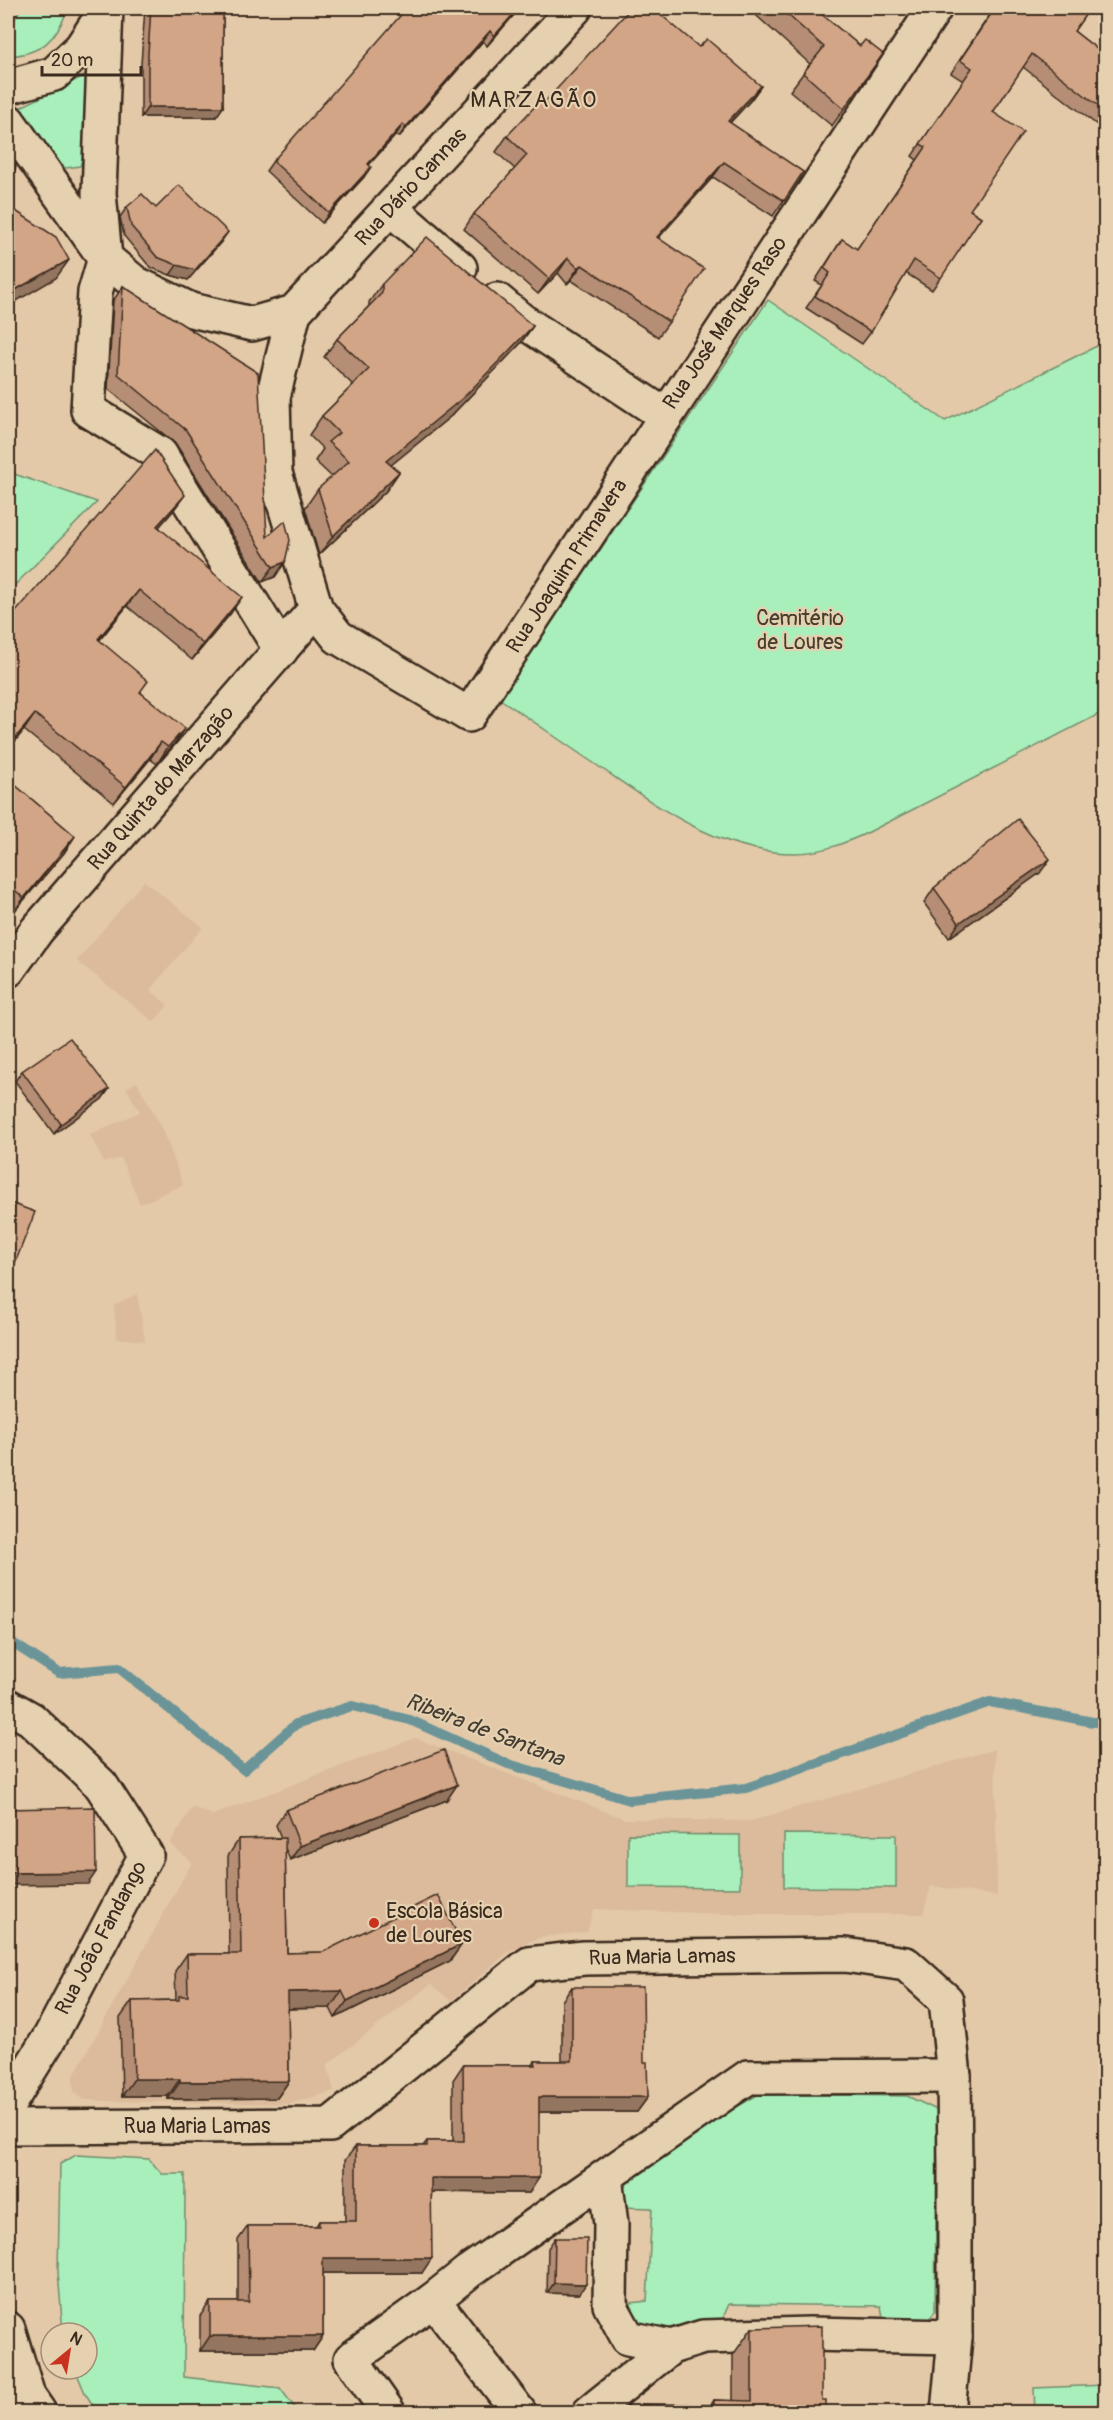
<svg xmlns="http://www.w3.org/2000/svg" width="1113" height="2420" font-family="Pangolin,sans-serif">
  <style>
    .built { fill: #dbbb9b }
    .green { fill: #a9efbb; stroke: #728c6c; stroke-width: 1.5 }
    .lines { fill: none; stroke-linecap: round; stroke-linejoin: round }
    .stream { stroke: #6b9498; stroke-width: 10 }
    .minor-casing { stroke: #3b2a1e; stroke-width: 38 }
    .minor { stroke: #e5d0af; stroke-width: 33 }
    .wall { fill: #b58e74; stroke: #3b2a1e; stroke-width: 1.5 }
    .shaded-wall { fill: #94745e; stroke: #3b2a1e; stroke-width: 1.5 }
    .building { fill: #d3a587; stroke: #3b2a1e; stroke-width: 1.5 }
    .poi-dot { fill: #c8321e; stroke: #e5d0af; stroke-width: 2 }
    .labels { text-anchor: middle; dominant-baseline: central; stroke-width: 4.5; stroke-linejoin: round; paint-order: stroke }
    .street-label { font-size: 21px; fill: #3b2a1e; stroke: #e5d0af }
    .park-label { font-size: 21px; fill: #463e2e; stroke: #e5d0af }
    .poi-label { font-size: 21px; fill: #3b2a1e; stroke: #e5d0af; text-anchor: start }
    .neighbourhood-label { font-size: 22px; letter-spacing: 1.5px; fill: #3b2a1e; stroke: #e5d0af }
    .water-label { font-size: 22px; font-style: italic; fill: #433c32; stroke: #e5d0af }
  </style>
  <rect width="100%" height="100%" fill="#e3c9a8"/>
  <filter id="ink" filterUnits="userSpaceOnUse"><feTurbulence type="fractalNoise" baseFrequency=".0167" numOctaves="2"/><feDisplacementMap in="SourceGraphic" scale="12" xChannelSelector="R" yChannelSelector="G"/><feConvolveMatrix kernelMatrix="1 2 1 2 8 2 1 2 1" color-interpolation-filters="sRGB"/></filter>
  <g filter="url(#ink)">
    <g class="built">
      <path d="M144,881L203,927L150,990L168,1005L154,1022L77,961Z"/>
      <path d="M137,1082L164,1132L183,1185L140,1204L121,1158L104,1163L90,1135L140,1112L126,1088Z"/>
      <path d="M137,1294L145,1341L117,1338L114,1305Z"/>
      <path d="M415,1738L625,1819L751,1821L995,1749L997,1896L931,1886L923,1914H725L594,1909L587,1932L542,1937L529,1942L507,1953L451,2001L431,1984L327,2065L334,2091L289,2104L104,2101L84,2100L74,2092L73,2077L192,1862L170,1844L192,1807L213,1815Z"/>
    </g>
    <g class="green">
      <path d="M21,8H68C57,39 42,54 8,56V31Z"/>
      <path d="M90,73L84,154L80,166L66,168L50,157L17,109Z"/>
      <path d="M768,300L945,421L1105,342V711L869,832C845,843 822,853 795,853C720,854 657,806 598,766C565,744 533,721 500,699Z"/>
      <path d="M8,472L97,502L8,592Z"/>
      <path d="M628,1834L740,1835V1888L628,1887Z"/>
      <path d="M784,1834L896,1835V1888L784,1887Z"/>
      <path d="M759,2094L907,2096L937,2110L935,2312L925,2323L885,2328L881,2306L729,2304L719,2327L645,2332L622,2304L647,2301L652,2208L619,2207L628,2170Z"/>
      <path d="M76,2155L149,2159L162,2174H185L184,2377L280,2388L298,2412H97L85,2393L75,2369H87V2333H63L58,2271L60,2164Z"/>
      <path d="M1105,2385V2412H1035L1034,2388Z"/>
    </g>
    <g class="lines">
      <path class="stream" d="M8,1640L59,1673L119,1668L244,1770L296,1724L352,1706L410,1720L508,1764L630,1800L746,1788L990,1702L1093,1722H1106"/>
      <g class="minor-casing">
        <g id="minor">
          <path d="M106,8L99,193L105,258L95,292L88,410L160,454L281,650"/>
          <path d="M8,87L54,74L81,48L106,10"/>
          <path d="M8,121L105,258L135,283L191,310L252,324L294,312L575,8"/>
          <path d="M391,209L460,268"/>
          <path d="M497,300L521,320L666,416"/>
          <path d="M294,312L273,397L275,473L316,609L338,637L469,715L935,8"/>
          <path d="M8,970L37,930L316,609"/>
          <path d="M8,1706L31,1719L101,1785L146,1855L50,2037L8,2105"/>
          <path d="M8,2127L330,2125L529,1964L584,1958L845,1955L906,1964L946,2000L954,2076L955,2170V2337L948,2412"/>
          <path d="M605,2177L611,2224L610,2305L628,2338L671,2347"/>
          <path d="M8,2329L28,2396L39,2412"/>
          <path d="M388,2412L351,2359L433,2300"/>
          <path d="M519,2412L433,2300L468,2272L748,2077L954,2076"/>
          <path d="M590,2412L671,2347L703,2337L809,2334L955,2337"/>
        </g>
      </g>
      <use href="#minor" class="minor"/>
    </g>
    <g class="wall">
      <path d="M145,8H223V107L216,117H141V64Z"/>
      <path d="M520,8L487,46L483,41L399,137L396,135L369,165L364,177L322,223L266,171L273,161Z"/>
      <path d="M748,8H814L860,46L883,54L832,126L790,91L810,64Z"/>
      <path d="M994,8H1090L1074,31L1106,56V132L1023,67L993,112L970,210L981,217L932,290L906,273L871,332L862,344L806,308L822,285L815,281L842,239L857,249L917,160L912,156L963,81L951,73Z"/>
      <path d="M699,47L761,86L750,101L730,123L803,172L773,216L713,177L658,238L669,322L658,337L571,280L567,284L558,273L538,294L464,229L474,214L515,169L496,152L507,136L543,104Z"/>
      <path d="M127,207L156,208L221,242L188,280L170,275L150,267L124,236L120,217Z"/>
      <path d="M382,284L533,326L520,344L451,416L391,465L399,472L386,491L319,555L305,508L318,489L332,477L315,461L323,449L309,435L322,416L353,385L324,357L337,339L369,306V302Z"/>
      <path d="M123,286L267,537L285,562L275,577L262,582L176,444L108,389L113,301Z"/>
      <path d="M173,511L159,527L231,613L192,660L127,606L99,641L141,692L174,744L157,764L150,759L114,803L24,730L8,750V621Z"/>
      <path d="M8,779L75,836L64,853L12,914L8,910Z"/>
      <path d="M1040,873L949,938L924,903L934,888Z"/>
      <path d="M22,1071L109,1089L102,1099L54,1134L15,1081Z"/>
      <path d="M447,1800L290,1860L285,1848L287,1953L323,1952L462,1944L450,1961L335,2018L330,2008L288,2009L289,2081L277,2098L168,2099V2096H122L120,2018L132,2001L176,2000L175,1971L187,1954H229L228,1856L239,1839L281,1838L276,1825L286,1810Z"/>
      <path d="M572,1987L644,2062L648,2097L637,2112H539L529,2193L432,2192L422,2273H323V2336L313,2351H200V2316L210,2302H238V2240L248,2226H316L319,2221H345V2160L356,2146H423L427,2141H453V2080L463,2065H533L535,2061H562V2001Z"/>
      <path d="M555,2238L579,2294L547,2293L548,2248Z"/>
      <path d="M752,2328L822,2400L826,2412H635L641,2404L711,2405L714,2400L733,2401V2355Z"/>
    </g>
    <g class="shaded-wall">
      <path d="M519,8H520L487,46L494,36Z"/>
      <path d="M490,31L483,41L399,137L406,127Z"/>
      <path d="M761,86L750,101L717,136L728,121Z"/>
      <path d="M148,107H223L216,117H141Z"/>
      <path d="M403,124L396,135L360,174L368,164Z"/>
      <path d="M724,162L713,177L646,252L657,237Z"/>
      <path d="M371,167L364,177L322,223L329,213Z"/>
      <path d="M228,232L221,242L188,280L170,275L177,265Z"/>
      <path d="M568,258L558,273L538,294L549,279Z"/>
      <path d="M69,260L56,278L8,306V294Z"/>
      <path d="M582,265L571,280L567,284L578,268Z"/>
      <path d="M533,326L520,344L451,416L373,480L386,461Z"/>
      <path d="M399,472L386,491L319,555L333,536Z"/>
      <path d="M185,495L173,511L146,542L157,526Z"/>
      <path d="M285,562L275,577L262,582L273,567Z"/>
      <path d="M139,590L127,606L86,656L98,639Z"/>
      <path d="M242,597L231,613L192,660L203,644Z"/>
      <path d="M35,714L24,730L8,750V747Z"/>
      <path d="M185,728L174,744L157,764L168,747Z"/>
      <path d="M161,742L150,759L114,803L126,787Z"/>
      <path d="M75,836L64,853L12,914L24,898Z"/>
      <path d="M1050,859L1040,873L949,938L959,923Z"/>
      <path d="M109,1089L102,1099L54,1134L61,1124Z"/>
      <path d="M457,1785L447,1800L290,1860L300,1846Z"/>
      <path d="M96,1872L88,1884L8,1885V1873Z"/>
      <path d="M462,1944L450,1961L335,2018L347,2001Z"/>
      <path d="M342,1991L330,2008L276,2009L288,1992Z"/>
      <path d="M134,2079H180L168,2096H122Z"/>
      <path d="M289,2081L277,2098L168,2099L180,2082Z"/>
      <path d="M539,2097H648L637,2112H529Z"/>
      <path d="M431,2178H539L529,2193L421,2192Z"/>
      <path d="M323,2258H432L422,2273H313Z"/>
      <path d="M554,2283L586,2284L579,2294L547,2293Z"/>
      <path d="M210,2336H323L313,2351H200Z"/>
    </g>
    <g class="building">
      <path d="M151,8H223V107H148V54Z"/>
      <path d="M407,8H519L494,36L490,31L406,127L403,124L368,164L371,167L329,213L273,161Z"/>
      <path d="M631,8H653L699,47L707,39L761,86L728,121L803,172L784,201L724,162L657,237L704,269L669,322L582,265L578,268L568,258L549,279L474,214L527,155L507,136L540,101L543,104Z"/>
      <path d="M780,8H814L860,46L865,40L883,54L844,109L803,73L824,47Z"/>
      <path d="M995,8H1090L1074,31L1106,56V112L1032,54L993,112L1023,132L970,210L981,217L941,278L914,260L871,332L815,296L830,273L824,268L842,239L857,249L926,147L920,144L972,68L960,60Z"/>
      <path d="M8,151L16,167L8,183Z"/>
      <path d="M179,185L228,232L195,270L177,265L157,257L131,226L127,207L142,194L156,208Z"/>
      <path d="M8,206L56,237L69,260L8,294Z"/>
      <path d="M427,237L533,326L464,397L386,461L399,472L333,536L318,489L349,461L328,442L339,433L322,416L369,369L337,339L382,293V284Z"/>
      <path d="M123,286L258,373L267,537L285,521L290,540L285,562L273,567L186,430L118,374Z"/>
      <path d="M155,450L185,495L157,526L242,597L203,644L139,590L98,639L148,681L140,692L185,728L168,747L161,742L126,787L35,714L8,747V621Z"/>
      <path d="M8,779L75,836L24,898L8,884Z"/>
      <path d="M1018,819L1050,859L959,923L934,888Z"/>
      <path d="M70,1038L109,1089L61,1124L22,1071Z"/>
      <path d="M8,1202L35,1212L10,1276L8,1275Z"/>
      <path d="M444,1750L457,1785L300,1846L286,1810Z"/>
      <path d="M95,1807L96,1872L8,1873V1809Z"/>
      <path d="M285,1838L287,1953L323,1952L438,1895L462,1944L347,2001L342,1991L288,1992L289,2081L180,2082V2079H134L132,2001L179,2000V1996H188L187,1954H241L239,1839Z"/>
      <path d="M572,1987H643L644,2062H647L648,2097H539V2178H431L432,2258H323V2336H210V2302H249L248,2226H319V2221H356V2146H427V2141H464L463,2065H536L535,2061H572Z"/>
      <path d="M555,2238H587L586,2284L554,2283Z"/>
      <path d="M822,2326V2400H826V2412H641V2404L714,2405V2400L752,2401V2328Z"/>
    </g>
  </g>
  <circle class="poi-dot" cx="374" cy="1923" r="6"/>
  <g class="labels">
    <g class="street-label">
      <text transform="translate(411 187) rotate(-47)">Rua Dário Cannas</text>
      <text transform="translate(725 323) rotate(-56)">Rua José Marques Raso</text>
      <text transform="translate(567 566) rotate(-57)">Rua Joaquim Primavera</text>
      <text transform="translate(161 788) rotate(-49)">Rua Quinta do Marzagão</text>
      <text transform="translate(101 1938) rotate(-62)">Rua João Fandango</text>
      <text transform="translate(662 1957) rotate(-1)">Rua Maria Lamas</text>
      <text x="197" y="2126">Rua Maria Lamas</text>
    </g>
    <g class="park-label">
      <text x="800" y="618">Cemitério<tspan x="800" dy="24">de Loures</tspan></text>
    </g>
    <g class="poi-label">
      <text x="386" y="1911">Escola Básica<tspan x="386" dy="24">de Loures</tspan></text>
    </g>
    <g class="neighbourhood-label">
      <text x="534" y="100">MARZAGÃO</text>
    </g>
    <g class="water-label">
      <text transform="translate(485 1730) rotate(21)">Ribeira de Santana</text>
    </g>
  </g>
  <rect width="1113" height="2420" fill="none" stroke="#e5d0af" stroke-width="30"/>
  <rect x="15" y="15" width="1083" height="2390" fill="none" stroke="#3b2a1e" stroke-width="2" filter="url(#ink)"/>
  <g transform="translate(69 2351) rotate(30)"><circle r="28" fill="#e5d0af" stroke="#a18e75" stroke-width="1.5"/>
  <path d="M0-4.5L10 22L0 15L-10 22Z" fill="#c8321e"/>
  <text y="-9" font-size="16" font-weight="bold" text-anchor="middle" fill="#3b2a1e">N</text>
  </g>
  <path d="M42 66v9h99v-9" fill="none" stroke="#3b2a1e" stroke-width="3"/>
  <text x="51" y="66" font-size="18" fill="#3b2a1e" stroke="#e5d0af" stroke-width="4.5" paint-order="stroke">20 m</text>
</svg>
